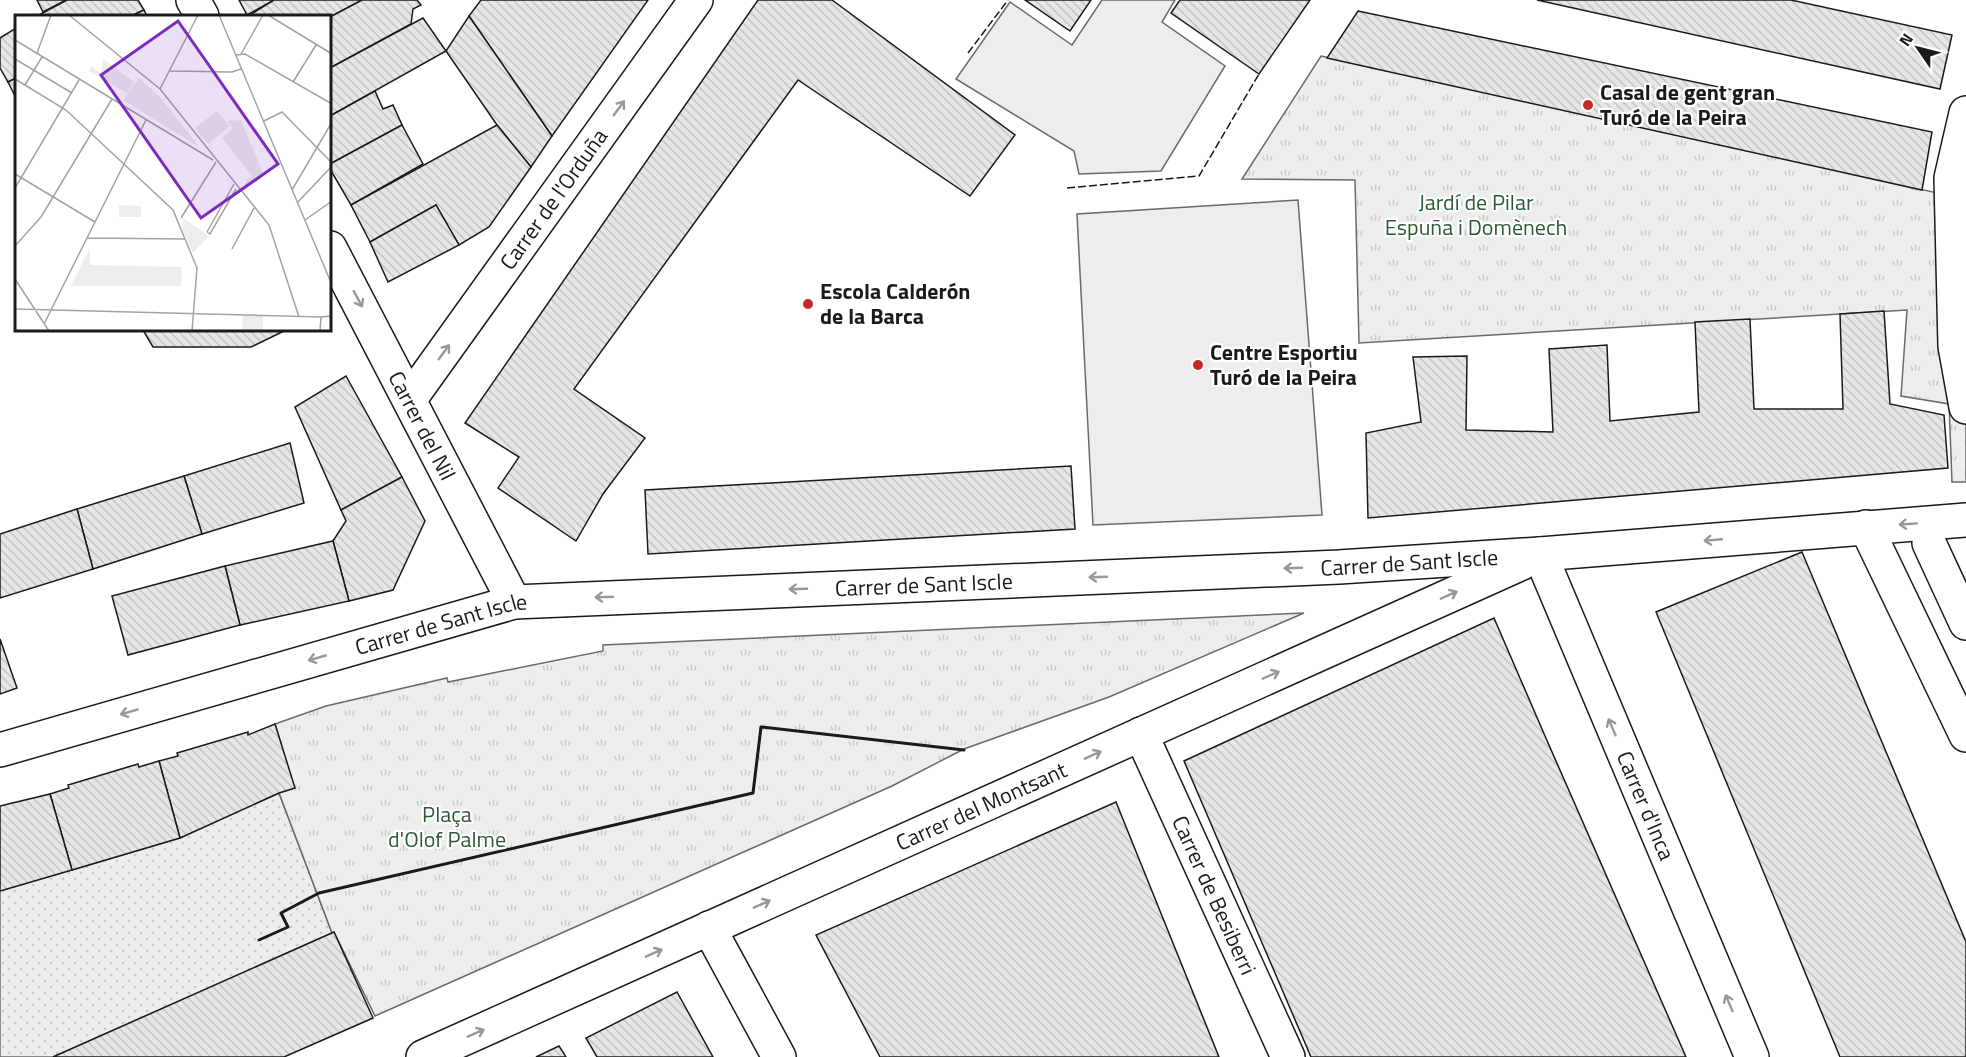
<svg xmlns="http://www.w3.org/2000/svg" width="1966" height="1057" font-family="'Titillium Web',sans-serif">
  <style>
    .grass { fill: url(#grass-dots); stroke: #6a6a6a; stroke-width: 1.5 }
    .park { fill: url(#park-tufts); stroke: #6a6a6a; stroke-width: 1.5 }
    .pitch { fill: #ededed; stroke: #6a6a6a; stroke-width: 1.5 }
    .building { fill: url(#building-back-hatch); stroke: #1a1a1a; stroke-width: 1.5 }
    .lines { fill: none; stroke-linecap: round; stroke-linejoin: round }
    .street-casing { stroke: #1a1a1a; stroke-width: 36 }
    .street { stroke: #fff; stroke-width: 33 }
    .fence { stroke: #1a1a1a; stroke-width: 1.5; stroke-dasharray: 8 3; stroke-linecap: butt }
    .wall { stroke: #1a1a1a; stroke-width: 3 }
    .oneway { stroke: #989898 }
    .poi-dot { fill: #c62828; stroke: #fff; stroke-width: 2 }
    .labels { text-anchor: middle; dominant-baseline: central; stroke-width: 4.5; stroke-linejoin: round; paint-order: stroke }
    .poi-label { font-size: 22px; font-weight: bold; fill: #1a1a1a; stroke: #fff; text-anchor: start }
    .street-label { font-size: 22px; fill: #1a1a1a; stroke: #fff }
    .park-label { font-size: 22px; fill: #2b5a34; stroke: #fff }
    .inset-road { fill: none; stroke: #a3a3a3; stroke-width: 1.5 }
    .view { fill: #7b2cbf; fill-opacity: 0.15; stroke: #7b2cbf; stroke-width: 3 }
    .inset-edge { fill: none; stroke: #1a1a1a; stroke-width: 3 }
  </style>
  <defs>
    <pattern id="grass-dots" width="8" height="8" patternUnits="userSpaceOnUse" patternTransform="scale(1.5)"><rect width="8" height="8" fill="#ededed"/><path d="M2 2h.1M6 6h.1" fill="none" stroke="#cbcbcb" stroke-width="1.8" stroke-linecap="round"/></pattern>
    <pattern id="park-tufts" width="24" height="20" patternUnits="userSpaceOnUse" patternTransform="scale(1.5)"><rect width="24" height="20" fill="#ededed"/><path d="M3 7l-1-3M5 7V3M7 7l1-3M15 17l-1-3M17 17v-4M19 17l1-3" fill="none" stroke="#cbcbcb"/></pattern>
    <pattern id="building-back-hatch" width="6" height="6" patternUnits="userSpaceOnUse" patternTransform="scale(1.5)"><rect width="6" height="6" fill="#e6e6e6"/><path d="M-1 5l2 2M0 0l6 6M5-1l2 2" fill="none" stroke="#c5c5c5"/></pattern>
  </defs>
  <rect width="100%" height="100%" fill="#fff"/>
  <path class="grass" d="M279,793L332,933L53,1057H0V891L180,838Z"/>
  <g class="park">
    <path d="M1321,56L1951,196L1966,283V482H1952L1949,404L1901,396L1907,310L1359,343L1355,180L1242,179Z"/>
    <path d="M1304,613L1109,697L964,749L892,786L375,1016L334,932L332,933L279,793L294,788L275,724L326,706L447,678L448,682L603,651V645Z"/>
  </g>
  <g class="pitch">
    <path d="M1102,0H1175L1162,22L1225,66L1161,171L1079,174L1074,151L956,79L1010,2L1072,45Z"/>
    <path d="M1298,200L1322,515L1093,525L1077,214Z"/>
  </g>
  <g class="building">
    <path d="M37,0H66L43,12Z"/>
    <path d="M67,0H138L144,10L131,16H37Z"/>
    <path d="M239,0H274L247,15Z"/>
    <path d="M274,0H362L330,17L248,16Z"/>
    <path d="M362,0H417L421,5L413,9L411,24L330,68V17Z"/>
    <path d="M481,0H648L552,136L469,16Z"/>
    <path d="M758,0H832L1015,135L970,196L798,80L574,389L645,438L603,494L576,541L498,488L519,457L465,423Z"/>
    <path d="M1025,0H1091L1070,31Z"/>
    <path d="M1180,0H1310L1259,74L1171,13Z"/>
    <path d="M1537,0H1791L1952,35L1940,89Z"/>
    <path d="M144,10L147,16H131Z"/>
    <path d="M1358,11L1932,132L1922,190L1327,58Z"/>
    <path d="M469,16L552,136L531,167L497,125L446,51Z"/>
    <path d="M423,18L446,51L330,116V68Z"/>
    <path d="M16,28V78L8,82L0,68V38Z"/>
    <path d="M16,78V98L8,82Z"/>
    <path d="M375,91L383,109L393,105L402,125L330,164V116Z"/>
    <path d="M402,125L423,164L351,205L330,169V164Z"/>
    <path d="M497,125L531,167L489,227L459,245L436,205L370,242L351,205Z"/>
    <path d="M436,205L459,245L388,282L370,242Z"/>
    <path d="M1884,311L1890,404L1944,415L1948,468L1368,518L1366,433L1421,422L1413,357L1467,356L1466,430L1553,432L1549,349L1607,345L1610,421L1699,412L1695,322L1750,319L1754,409H1843L1840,314Z"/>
    <path d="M143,330H286L251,347H153Z"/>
    <path d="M346,376L402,477L341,510L295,407Z"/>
    <path d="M290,443L304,503L202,534L184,476Z"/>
    <path d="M1071,466L1075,529L648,554L645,490Z"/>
    <path d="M184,476L202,534L93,569L77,509Z"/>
    <path d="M402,477L425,521L393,590L349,601L333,541L346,521L341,510Z"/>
    <path d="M77,509L93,569L0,598V534Z"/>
    <path d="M333,541L349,601L240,625L225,566Z"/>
    <path d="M1802,552L1966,942V1057H1840L1656,612Z"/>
    <path d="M225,566L240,625L128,655L112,596Z"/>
    <path d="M1494,618L1545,736L1686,1057H1311L1184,761Z"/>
    <path d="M0,639L17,688L0,694Z"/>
    <path d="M275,724L295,788L279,793L180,838L159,761L178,756L177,753L248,732V735Z"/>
    <path d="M159,761L180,838L72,870L50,794L69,788L68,785L138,764L139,767Z"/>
    <path d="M50,794L72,870L0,891V806Z"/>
    <path d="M1116,802L1219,1057H880L816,935Z"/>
    <path d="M334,932L373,1018L284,1057H53Z"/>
    <path d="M677,992L713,1057H597L586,1038Z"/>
    <path d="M559,1046L566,1057H536Z"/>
  </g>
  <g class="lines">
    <g class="street-casing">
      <g id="street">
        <path d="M193,0L202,16"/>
        <path d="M1966,113L1951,178L1955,346L1966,407"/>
        <path id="s1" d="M330,248L514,602"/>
        <path id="s2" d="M410,399L696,0"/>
        <path d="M1866,527L1966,735"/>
        <path d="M1929,543L1966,623"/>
        <path id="s3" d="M1540,554L1752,1057"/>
        <path id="s4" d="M1141,734L1288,1057"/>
        <path id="s5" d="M0,750L514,602L1339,567L1540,554L1966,520"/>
        <path d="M709,928L779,1057"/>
        <path id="s6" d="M423,1057L1522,563"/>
      </g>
    </g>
    <use href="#street" class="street"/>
    <g class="fence">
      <path d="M968,53L1008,0"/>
      <path d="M1067,188L1199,176L1259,74"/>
    </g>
    <path class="wall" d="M259,940L288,927L281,913L319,893L753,793L761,727L964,750"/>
  </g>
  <defs><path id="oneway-shaft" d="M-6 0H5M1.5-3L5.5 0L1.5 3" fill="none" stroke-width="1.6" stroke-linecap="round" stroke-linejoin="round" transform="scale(1.5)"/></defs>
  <g class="oneway">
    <use href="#oneway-shaft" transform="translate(619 108) rotate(-54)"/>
    <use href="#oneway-shaft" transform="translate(358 299) rotate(62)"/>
    <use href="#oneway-shaft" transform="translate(444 352) rotate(-54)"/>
    <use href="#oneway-shaft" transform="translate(1908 524) rotate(176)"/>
    <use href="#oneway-shaft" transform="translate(1713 540) rotate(175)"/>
    <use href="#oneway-shaft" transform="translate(1293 568) rotate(178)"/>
    <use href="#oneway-shaft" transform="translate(1098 577) rotate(178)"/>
    <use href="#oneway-shaft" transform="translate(798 589) rotate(178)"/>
    <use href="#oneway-shaft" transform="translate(1449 595) rotate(-24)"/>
    <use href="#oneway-shaft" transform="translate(604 597) rotate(178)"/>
    <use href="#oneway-shaft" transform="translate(317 658) rotate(164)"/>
    <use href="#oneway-shaft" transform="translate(1271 675) rotate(-24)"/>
    <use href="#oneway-shaft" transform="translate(129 712) rotate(164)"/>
    <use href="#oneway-shaft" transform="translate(1612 727) rotate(-113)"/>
    <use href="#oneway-shaft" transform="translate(1093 755) rotate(-24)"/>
    <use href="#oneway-shaft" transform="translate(762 904) rotate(-24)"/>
    <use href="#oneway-shaft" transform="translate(654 953) rotate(-24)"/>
    <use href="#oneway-shaft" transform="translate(1729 1003) rotate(-113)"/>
    <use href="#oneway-shaft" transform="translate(476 1033) rotate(-24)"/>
  </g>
  <g class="poi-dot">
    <circle cx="1588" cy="105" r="6"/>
    <circle cx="808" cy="304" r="6"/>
    <circle cx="1198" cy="365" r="6"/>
  </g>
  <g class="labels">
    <g class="poi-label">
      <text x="1600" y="92">Casal de gent gran<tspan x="1600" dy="25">Turó de la Peira</tspan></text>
      <text x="820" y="291">Escola Calderón<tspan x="820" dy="25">de la Barca</tspan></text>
      <text x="1210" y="352">Centre Esportiu<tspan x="1210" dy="25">Turó de la Peira</tspan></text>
    </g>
    <g class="street-label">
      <text stroke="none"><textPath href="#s2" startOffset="246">Carrer de l'Orduña</textPath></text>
      <text stroke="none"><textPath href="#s1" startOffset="200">Carrer del Nil</textPath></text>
      <text stroke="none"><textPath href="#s5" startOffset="1431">Carrer de Sant Iscle</textPath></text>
      <text stroke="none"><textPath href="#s5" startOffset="945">Carrer de Sant Iscle</textPath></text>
      <text stroke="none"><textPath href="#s5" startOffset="459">Carrer de Sant Iscle</textPath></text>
      <text stroke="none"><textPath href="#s6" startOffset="612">Carrer del Montsant</textPath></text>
      <text stroke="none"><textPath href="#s3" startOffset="273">Carrer d'Inca</textPath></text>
      <text stroke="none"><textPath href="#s4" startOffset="177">Carrer de Besiberri</textPath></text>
    </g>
    <g class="park-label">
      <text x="1476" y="202">Jardí de Pilar<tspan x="1476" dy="25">Espuña i Domènech</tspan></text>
      <text x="447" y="814">Plaça<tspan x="447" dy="25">d'Olof Palme</tspan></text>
    </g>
  </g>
  <g transform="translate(15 15)">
    <rect width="316" height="316" fill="#fff"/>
    <path d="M88,44L119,67L112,78L74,56L76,51L86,58Z" fill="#ededed"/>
    <path d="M124,63L146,83L184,132L108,85ZM226,105L248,158L229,176L231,165L237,161L207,123L218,114L213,106ZM168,203L194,221L178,238L168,215ZM75,232V250L167,252L166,271H56ZM228,300L248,301V316H227Z" fill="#ededed"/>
    <path d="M202,96L214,111L193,129L180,113ZM104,190L126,191V202H104Z" fill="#ededed"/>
    <path class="inset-road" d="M54,0L145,74L254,210L284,302M204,0L317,270M253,0L317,39M0,25L198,145M22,38L36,0M226,39L248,0M221,40L230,39L317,89M0,44L57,78M155,56L217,57L226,54M0,64L51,95L158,195L182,253L177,316M278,67L301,30M10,70L27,42M145,74L183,0M249,106L267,97L317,148M0,159L80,207M0,173L64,65M277,175L317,107M283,187L317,151M166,203L201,147M290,205L317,186M192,217L195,219L221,174M192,217L219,169M72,223L170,224M0,231L26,202L97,84M217,234L239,193M0,264L34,316M0,294L306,302M29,309L131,105M305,316L306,302L317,301"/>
    <path class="view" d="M163,6L263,149L186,203L86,60Z"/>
    <rect width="316" height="316" class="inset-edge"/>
  </g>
  <g transform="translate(1918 48) rotate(305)" stroke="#ffffff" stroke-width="4.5" paint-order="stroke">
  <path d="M0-4.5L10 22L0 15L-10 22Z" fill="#1a1a1a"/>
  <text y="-9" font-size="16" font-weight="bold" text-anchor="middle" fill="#1a1a1a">N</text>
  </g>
</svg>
